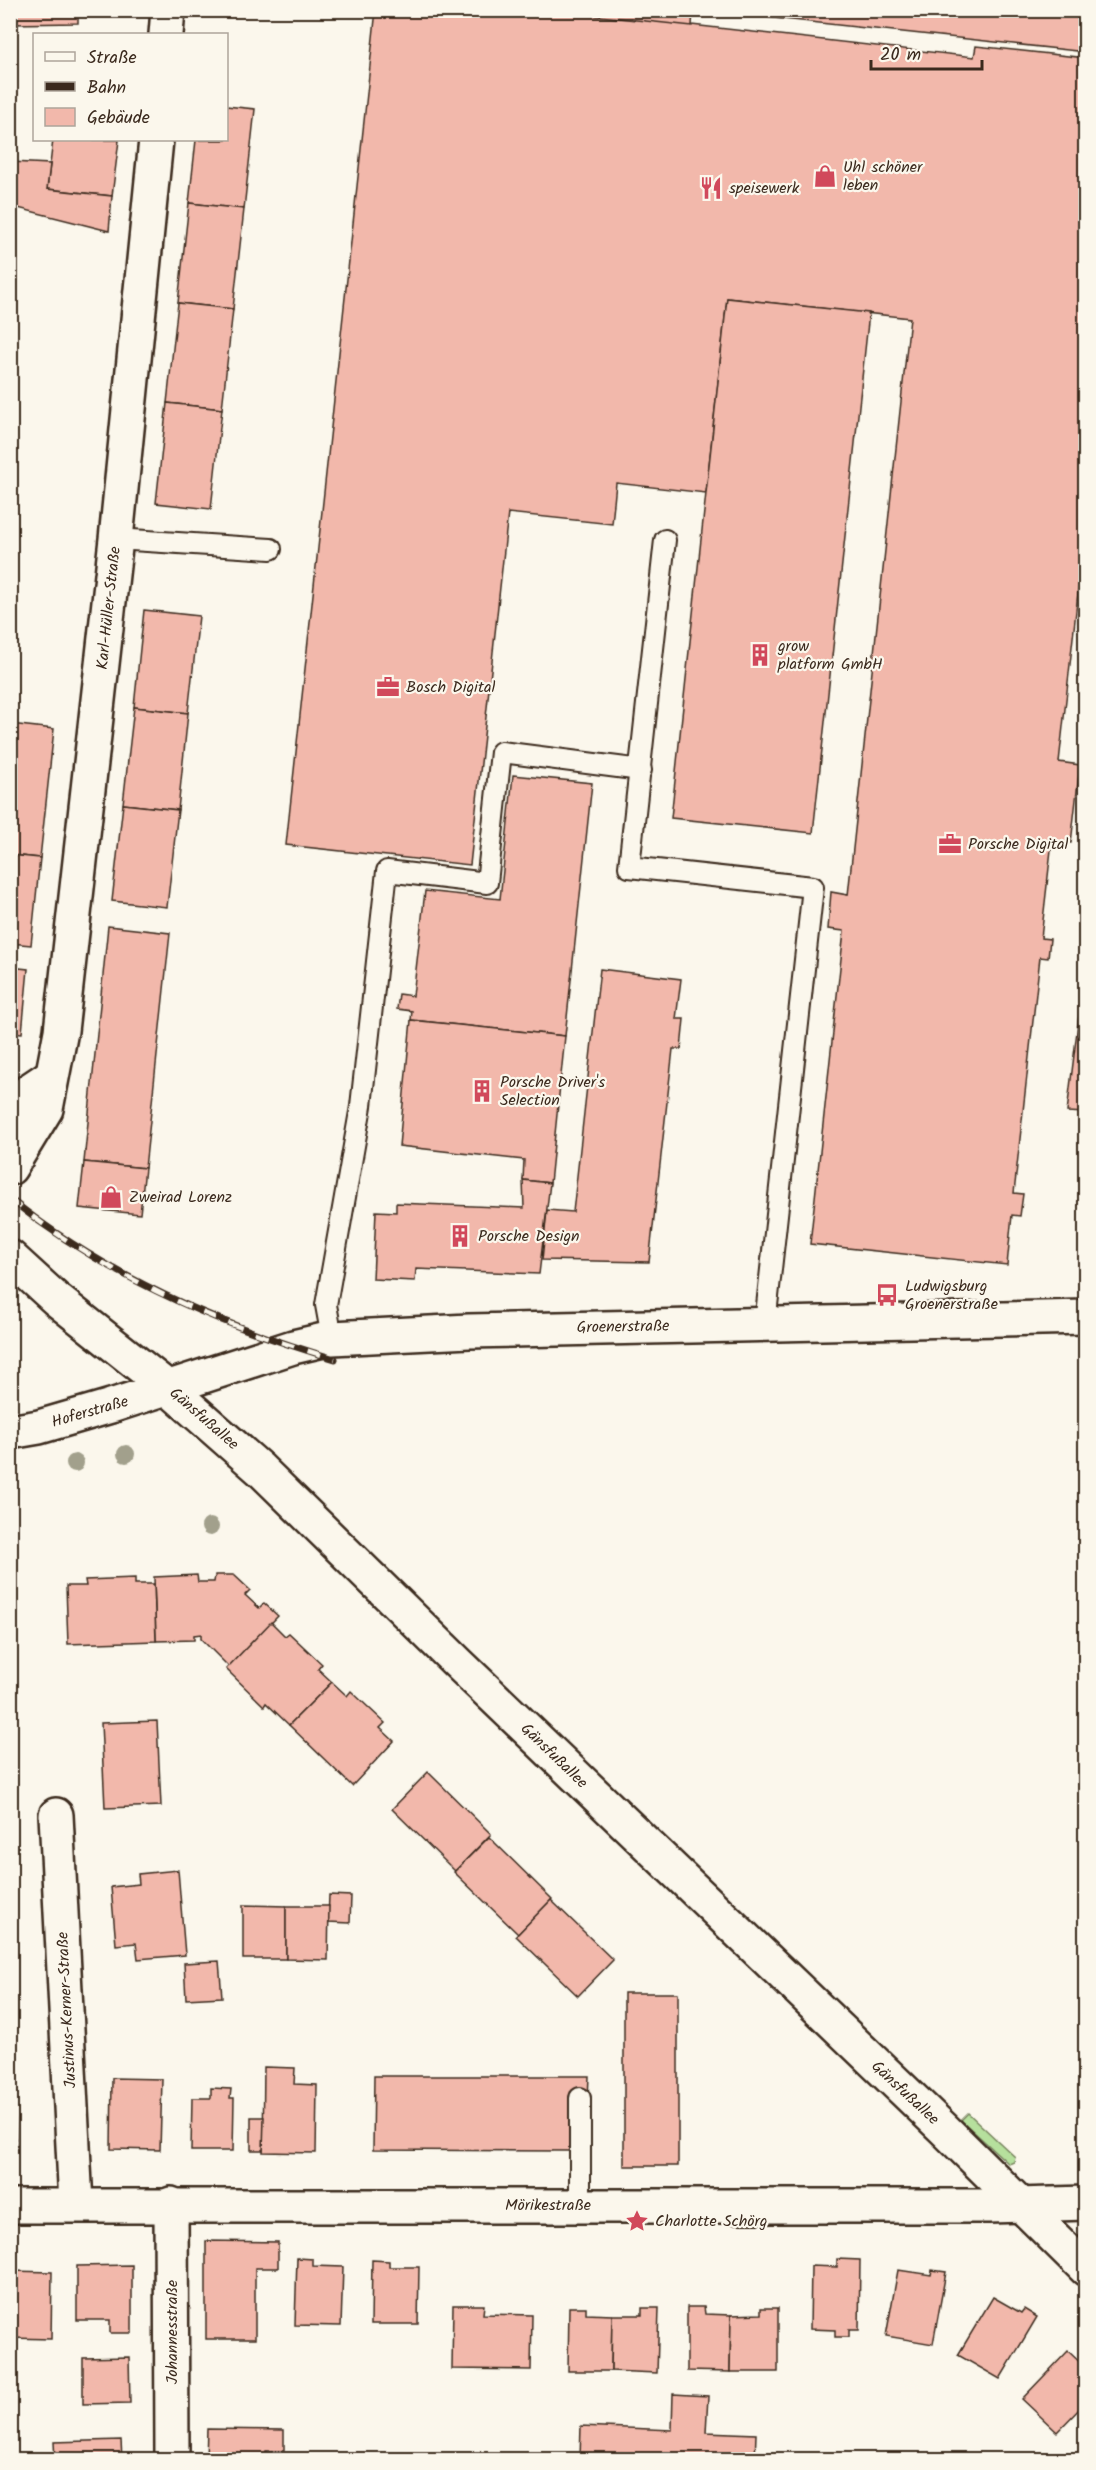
<svg xmlns="http://www.w3.org/2000/svg" width="1096" height="2470" font-family="Kalam,sans-serif">
  <style>
    .green { fill: #b6e09d; stroke: #78855e; stroke-width: 1.5 }
    .building { fill: #f2b8ab; stroke: #3b2a1e; stroke-width: 1.5 }
    .lines { fill: none; stroke-linecap: round; stroke-linejoin: round }
    .lane-casing { stroke: #3b2a1e; stroke-width: 24 }
    .street-casing { stroke: #3b2a1e; stroke-width: 38 }
    .lane { stroke: #fbf7ec; stroke-width: 20 }
    .street { stroke: #fbf7ec; stroke-width: 33 }
    .rail-casing { stroke: #3b2a1e; stroke-width: 7 }
    .rail { stroke: #fbf7ec; stroke-width: 4.5; stroke-dasharray: 14; stroke-linecap: butt }
    .tree { fill: #a2a08c }
    .labels { text-anchor: middle; dominant-baseline: central; stroke-width: 4.5; stroke-linejoin: round; paint-order: stroke }
    .poi-label { font-size: 16px; fill: #3b2a1e; stroke: #fbf7ec; text-anchor: start }
    .street-label { font-size: 16px; fill: #3b2a1e; stroke: #fbf7ec }
  </style>
  <rect width="100%" height="100%" fill="#fbf7ec"/>
  <filter id="ink" filterUnits="userSpaceOnUse"><feTurbulence type="fractalNoise" baseFrequency=".0167" numOctaves="2"/><feDisplacementMap in="SourceGraphic" scale="12" xChannelSelector="R" yChannelSelector="G"/><feConvolveMatrix kernelMatrix="1 2 1 2 8 2 1 2 1" color-interpolation-filters="sRGB"/></filter>
  <g filter="url(#ink)">
    <path class="green" d="M968,2113L1015,2157L1014,2162L1009,2164L961,2120Z"/>
    <g class="building">
      <path d="M10,10H78V23L10,24Z"/>
      <path d="M376,10H559L974,57L976,46L1086,58V585L1079,584L1059,762L1080,765L1071,843L1052,841L1041,938L1050,939L1048,958L1040,957L1014,1193L1023,1194L1020,1216L1012,1215L1007,1265L810,1244L844,931L828,929L831,892L848,895L910,318L727,298L706,493L616,483L612,524L508,513L470,865L286,845Z"/>
      <path d="M582,10H693L692,26L581,14Z"/>
      <path d="M747,10H1086V52L746,15Z"/>
      <path d="M226,106L255,109L244,209L189,203L196,140H226Z"/>
      <path d="M53,140H119L112,196L47,189Z"/>
      <path d="M10,162L50,164L47,189L112,196L109,231L10,206Z"/>
      <path d="M189,203L244,209L233,309L178,303Z"/>
      <path d="M727,298L869,313L813,833L671,818Z"/>
      <path d="M178,303L233,309L222,409L167,403Z"/>
      <path d="M167,403L222,409L211,509L156,503Z"/>
      <path d="M144,610L199,616L188,713L134,707Z"/>
      <path d="M134,707L188,713L178,810L123,804Z"/>
      <path d="M10,724L54,729L40,858L10,855Z"/>
      <path d="M513,775L592,783L565,1036L411,1020L412,1011L397,1009L399,994L413,996L425,891L500,899Z"/>
      <path d="M123,804L178,810L167,907L112,901Z"/>
      <path d="M10,855L40,858L31,945L10,943Z"/>
      <path d="M108,926L170,933L145,1168L84,1162Z"/>
      <path d="M1086,958V1113L1067,1112Z"/>
      <path d="M10,967L28,969L22,1033L10,1032Z"/>
      <path d="M600,969L681,979L676,1019H684L681,1049H673L649,1262L542,1260L547,1210L573,1212Z"/>
      <path d="M411,1020L565,1036L550,1183L523,1180L524,1160L399,1146Z"/>
      <path d="M84,1162L145,1168L140,1214L79,1208Z"/>
      <path d="M523,1180L550,1183L539,1274L416,1269L415,1281L373,1279L376,1211L396,1212V1203L524,1208Z"/>
      <path d="M197,1575L198,1582H214L215,1575H234L250,1590L245,1595L259,1608L264,1603L278,1616L229,1667L201,1639V1634L194,1635V1640L156,1641L154,1577Z"/>
      <path d="M135,1578V1584H154L156,1641L68,1644L66,1586H86L85,1580Z"/>
      <path d="M271,1622L285,1636L289,1633L322,1664L318,1669L332,1682L289,1725L266,1703L264,1706L226,1669Z"/>
      <path d="M332,1682L347,1696L351,1691L385,1723L380,1728L394,1741L352,1786L289,1725Z"/>
      <path d="M157,1721L161,1806L105,1808L101,1723Z"/>
      <path d="M428,1772L491,1834L455,1871L392,1809Z"/>
      <path d="M489,1837L552,1899L518,1934L454,1872Z"/>
      <path d="M178,1870L185,1955L138,1959L136,1943L116,1945L111,1887L139,1884L138,1874Z"/>
      <path d="M329,1895L351,1896L350,1923L328,1922Z"/>
      <path d="M551,1900L613,1960L578,1996L516,1936Z"/>
      <path d="M243,1905L286,1906V1959H243Z"/>
      <path d="M286,1906H329L328,1960L286,1959Z"/>
      <path d="M219,1961L222,1997L186,1999L184,1963Z"/>
      <rect x="624" y="1993" width="54" height="173"/>
      <path d="M264,2067L295,2068L294,2084L317,2085L316,2153L263,2152Z"/>
      <path d="M10,2074L14,2111H10Z"/>
      <path d="M374,2076H589L588,2099L571,2151L373,2150Z"/>
      <path d="M112,2078L162,2079L160,2150L111,2149Z"/>
      <path d="M211,2088L231,2089L230,2098H234L233,2151H191L192,2098H211Z"/>
      <path d="M10,2111H14L16,2151H10Z"/>
      <path d="M251,2117H264L263,2150H251Z"/>
      <path d="M206,2241L278,2242V2268H255V2339H206Z"/>
      <path d="M297,2258L313,2259V2266L343,2267L341,2326L295,2325Z"/>
      <path d="M837,2259L860,2260L859,2330H849V2337H835V2330L810,2329L811,2266L837,2267Z"/>
      <path d="M372,2260L389,2261V2267H419L418,2324H371Z"/>
      <path d="M132,2265V2333H110V2320H77V2266Z"/>
      <path d="M898,2270L931,2275L932,2270L946,2272L933,2344L886,2336Z"/>
      <path d="M10,2271L52,2272L51,2339L10,2338Z"/>
      <path d="M993,2297L1021,2313L1024,2309L1037,2317L1000,2379L958,2355Z"/>
      <path d="M453,2305H484L483,2314L532,2315L531,2370L452,2369Z"/>
      <path d="M569,2307H586V2314L612,2315L611,2371H568Z"/>
      <path d="M687,2307H704L705,2314L731,2315L730,2372L687,2371Z"/>
      <path d="M642,2308H659L657,2373L611,2371L612,2315H642Z"/>
      <path d="M761,2308H778V2372H730L731,2315L761,2314Z"/>
      <path d="M1068,2351L1086,2368V2402L1057,2432L1022,2399Z"/>
      <path d="M129,2357L130,2403L83,2404V2358Z"/>
      <path d="M673,2394L708,2396L706,2432L756,2434L755,2460L580,2459L581,2426L672,2430Z"/>
      <path d="M207,2429L284,2430V2451H266V2460H206Z"/>
      <path d="M121,2440L122,2460H55L54,2442Z"/>
    </g>
    <g class="lines">
      <g class="lane-casing">
        <g id="lane">
          <path d="M116,539L271,549"/>
          <path d="M665,540L629,867L813,887L765,1324"/>
          <path d="M332,1338L326,1305L361,1106L387,871L487,883L501,752L641,770"/>
          <path d="M580,2205V2098"/>
        </g>
      </g>
      <g class="street-casing">
        <g id="street">
          <path d="M166,34L168,10"/>
          <path d="M10,1109L31,1089L52,1075"/>
          <path d="M10,1168L46,1109L61,1031L116,539L156,140"/>
          <path d="M10,1257L56,1299L168,1388L260,1469L458,1663L943,2128L1086,2269"/>
          <path d="M10,1432L39,1427L111,1406L293,1347L332,1338L469,1331L1086,1317"/>
          <path d="M56,1815L76,2204"/>
          <path d="M171,2204L172,2460"/>
          <path d="M10,2206H989L1086,2203"/>
        </g>
      </g>
      <use href="#lane" class="lane"/>
      <use href="#street" class="street"/>
      <g class="rail-casing">
        <path id="rail" d="M10,1199C106,1276 218,1325 335,1359"/>
      </g>
      <use href="#rail" class="rail"/>
    </g>
    <g class="tree">
      <circle cx="126" cy="1454" r="9"/>
      <circle cx="75" cy="1463" r="9"/>
      <circle cx="210" cy="1527" r="9"/>
    </g>
  </g>
  <defs>
    <g id="shop-bare" transform="scale(1.8)"><path d="M-5-2.5h2.3a2.7 3.5 0 0 1 5.4 0H5L5.5 6h-11ZM-1.5-2.5h3a1.5 2.3 0 0 0-3 0Z" fill="#d1495b" stroke="#fbf7ec" stroke-width="2.5" paint-order="stroke"/></g>
    <g id="restaurant-bare" transform="scale(1.8)"><path d="M-5-6h1v4h1v-4h1v4h1v-4h1v5L-1.5 .5V6h-2V.5L-5-1ZM5-6V6H3V1.5H1.5Q1.5-4 5-6Z" fill="#d1495b" stroke="#fbf7ec" stroke-width="2.5" paint-order="stroke"/></g>
    <g id="building-bare" transform="scale(1.8)"><path d="M-4-6H4V6H1V3H-1V6H-4ZM-2.5-4.3h1.7v1.8h-1.7ZM.8-4.3h1.7v1.8H.8ZM-2.5-1h1.7V.8h-1.7ZM.8-1h1.7V.8H.8Z" fill="#d1495b" stroke="#fbf7ec" stroke-width="2.5" paint-order="stroke"/></g>
    <g id="office-bare" transform="scale(1.8)"><path d="M-6-3h4V-5.5h4V-3h4V5H-6ZM-1-4.5V-3h2v-1.5ZM-6 0V1H6V0Z" fill="#d1495b" stroke="#fbf7ec" stroke-width="2.5" paint-order="stroke"/></g>
    <g id="bus-bare" transform="scale(1.8)"><path d="M-5-6H5V4H4V6H2V4H-2V6H-4V4H-5ZM-3.5-4V0h7V-4ZM-3.5 1.2v1.5H-2V1.2ZM2 1.2v1.5H3.5V1.2Z" fill="#d1495b" stroke="#fbf7ec" stroke-width="2.5" paint-order="stroke"/></g>
    <g id="sight-bare" transform="scale(1.8)"><path d="M0-6L1.8-2.2L6-1.7L2.9 1.2L3.7 5.4L0 3.3L-3.7 5.4L-2.9 1.2L-6-1.7L-1.8-2.2Z" fill="#d1495b" stroke="#fbf7ec" stroke-width="2.5" paint-order="stroke"/></g>
  </defs>
  <g fill-rule="evenodd">
    <use href="#shop-bare" x="825" y="176"/>
    <use href="#restaurant-bare" x="711" y="188"/>
    <use href="#building-bare" x="760" y="655"/>
    <use href="#office-bare" x="388" y="687"/>
    <use href="#office-bare" x="950" y="844"/>
    <use href="#building-bare" x="482" y="1091"/>
    <use href="#shop-bare" x="111" y="1197"/>
    <use href="#building-bare" x="460" y="1236"/>
    <use href="#bus-bare" x="887" y="1295"/>
    <use href="#sight-bare" x="637" y="2221"/>
  </g>
  <g class="labels">
    <g class="poi-label">
      <text x="843" y="167">Uhl schöner<tspan x="843" dy="18">leben</tspan></text>
      <text x="729" y="188">speisewerk</text>
      <text x="778" y="646">grow<tspan x="778" dy="18">platform GmbH</tspan></text>
      <text x="406" y="687">Bosch Digital</text>
      <text x="968" y="844">Porsche Digital</text>
      <text x="500" y="1082">Porsche Driver's<tspan x="500" dy="18">Selection</tspan></text>
      <text x="129" y="1197">Zweirad Lorenz</text>
      <text x="478" y="1236">Porsche Design</text>
      <text x="905" y="1286">Ludwigsburg<tspan x="905" dy="18">Groenerstraße</tspan></text>
      <text x="655" y="2221">Charlotte Schörg</text>
    </g>
    <g class="street-label">
      <text transform="translate(109 608) rotate(-84)">Karl-Hüller-Straße</text>
      <text transform="translate(623 1327) rotate(-1)">Groenerstraße</text>
      <text transform="translate(90 1412) rotate(-16)">Hoferstraße</text>
      <text transform="translate(204 1419) rotate(41)">Gänsfußallee</text>
      <text transform="translate(554 1756) rotate(44)">Gänsfußallee</text>
      <text transform="translate(67 2010) rotate(-93)">Justinus-Kerner-Straße</text>
      <text transform="translate(905 2093) rotate(43)">Gänsfußallee</text>
      <text x="548" y="2205">Mörikestraße</text>
      <text transform="translate(172 2332) rotate(-90)">Johannesstraße</text>
    </g>
  </g>
  <rect width="1096" height="2470" fill="none" stroke="#fbf7ec" stroke-width="36"/>
  <rect x="18" y="18" width="1060" height="2434" fill="none" stroke="#3b2a1e" stroke-width="2" filter="url(#ink)"/>
  <rect x="33" y="33" width="195" height="108" fill="#fbf7ec" stroke="#aea59a" stroke-width="1.5"/>
  <rect x="45" y="52" width="30" height="9" fill="#fbf7ec" stroke="#aea59a" stroke-width="1.5"/>
  <text x="87" y="63" font-size="18" fill="#3b2a1e">Straße</text>
  <rect x="45" y="82" width="30" height="9" fill="#3b2a1e" stroke="#aea59a" stroke-width="1.5"/>
  <text x="87" y="93" font-size="18" fill="#3b2a1e">Bahn</text>
  <rect x="45" y="108" width="30" height="18" fill="#f2b8ab" stroke="#aea59a" stroke-width="1.5"/>
  <text x="87" y="123" font-size="18" fill="#3b2a1e">Gebäude</text>
  <path d="M871 60v9h111v-9" fill="none" stroke="#3b2a1e" stroke-width="3"/>
  <text x="880" y="60" font-size="18" fill="#3b2a1e" stroke="#fbf7ec" stroke-width="4.5" paint-order="stroke">20 m</text>
</svg>
